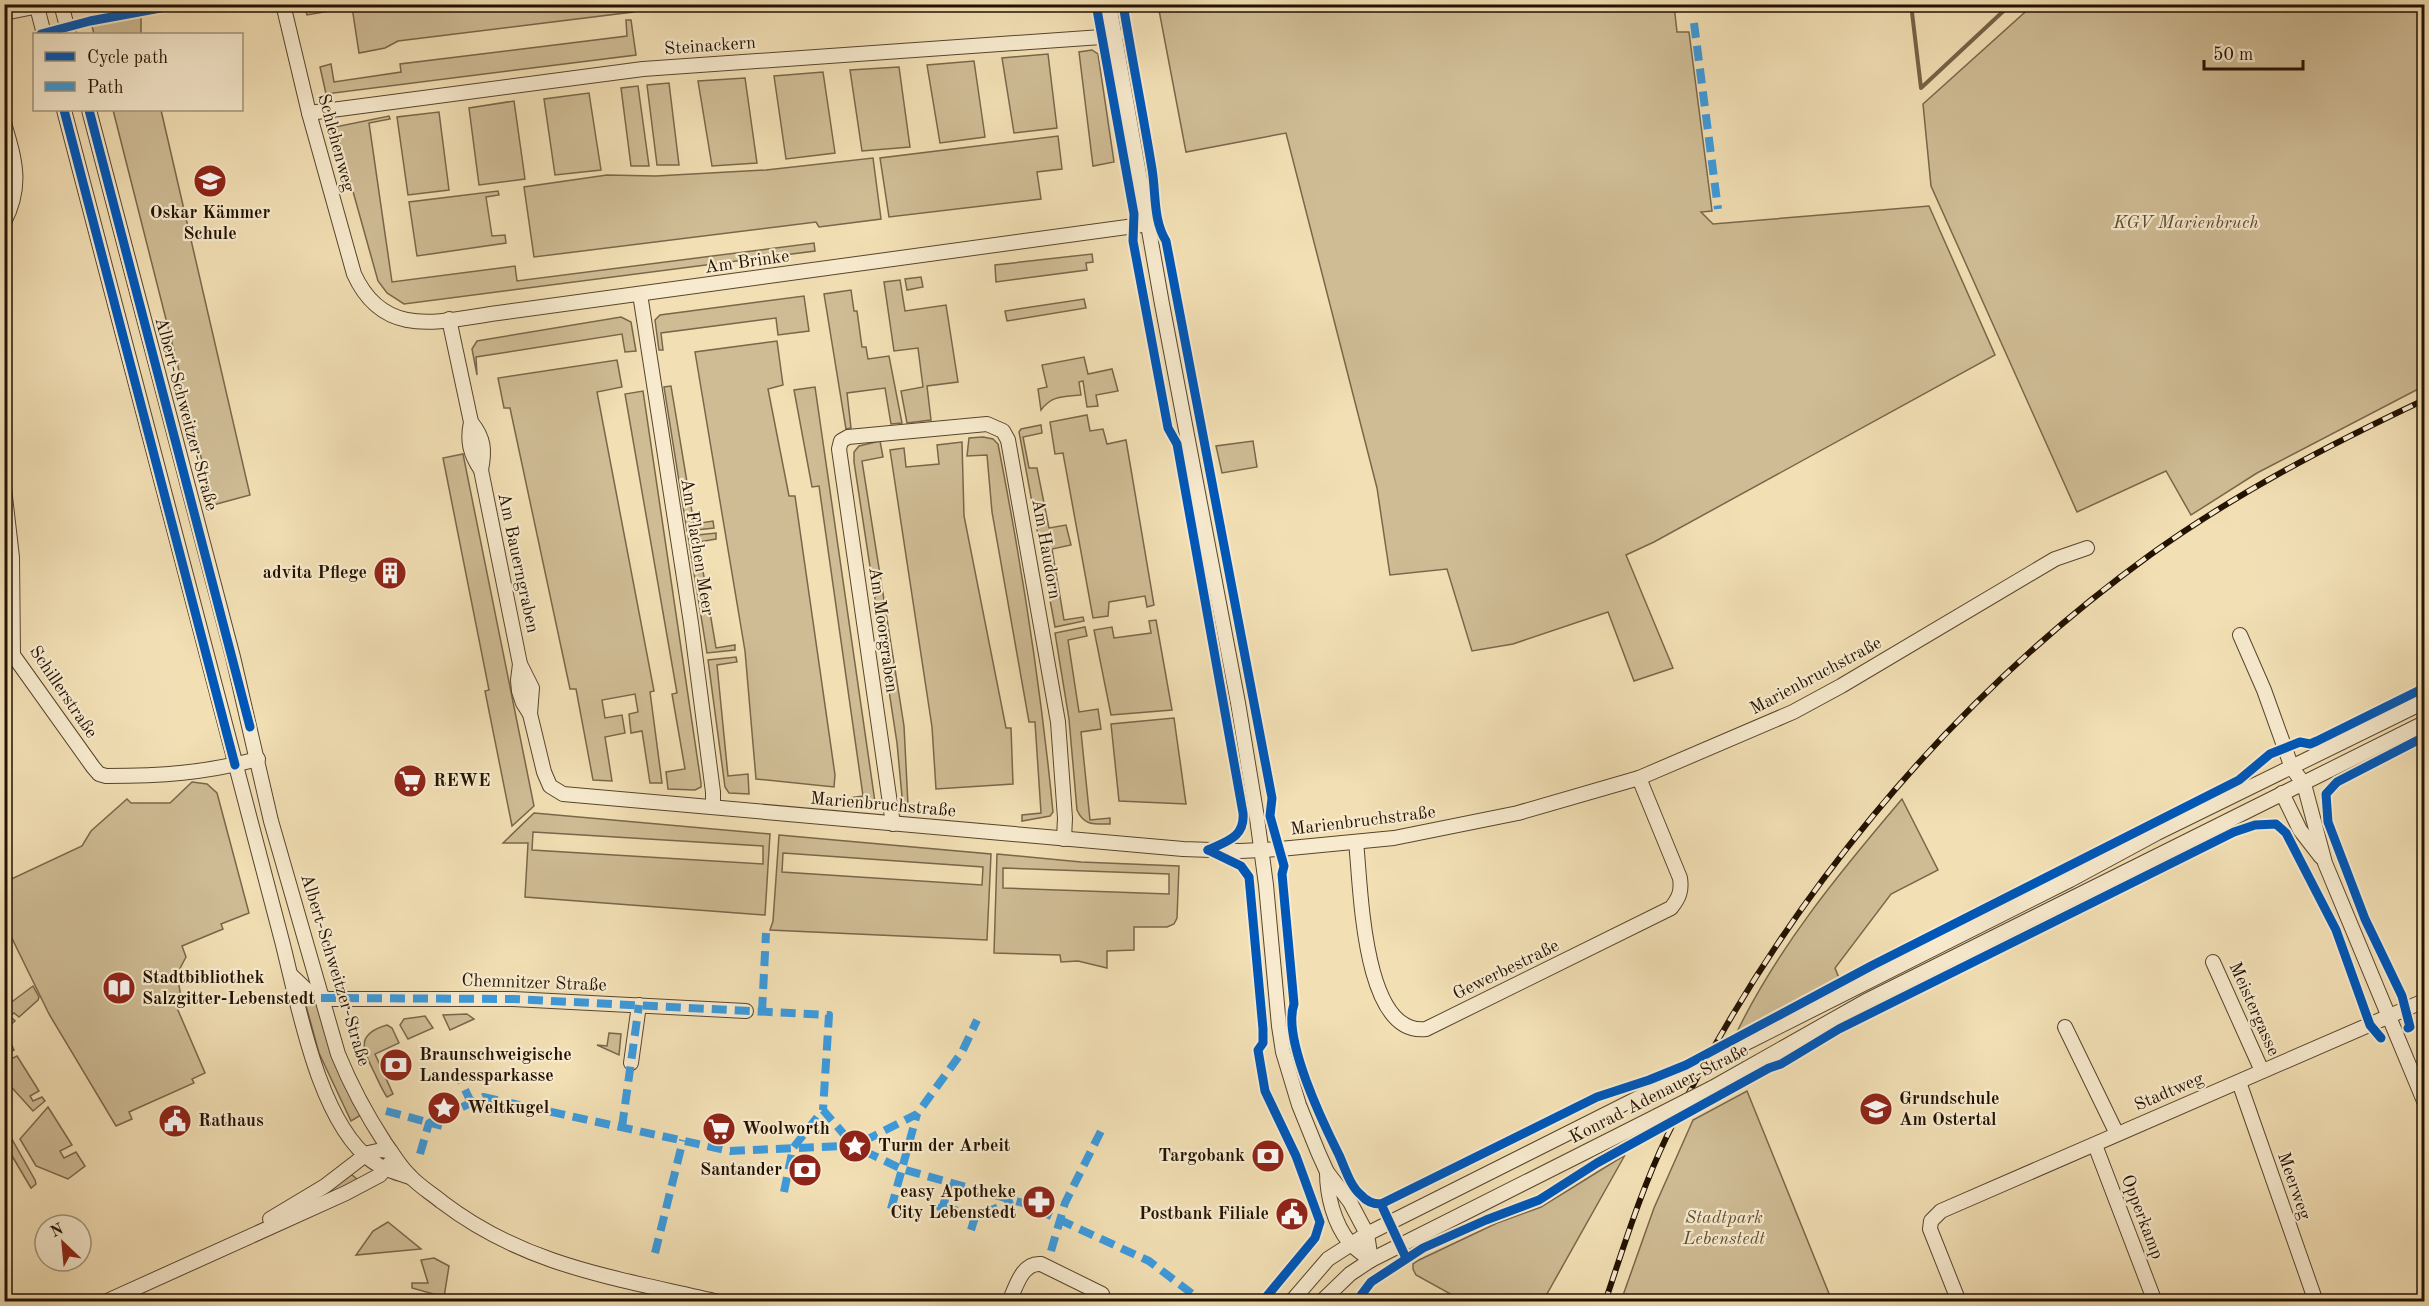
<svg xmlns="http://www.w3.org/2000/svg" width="2429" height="1306" font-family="'Old Standard TT',serif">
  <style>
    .green { fill: #cfbc95; stroke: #79674a; stroke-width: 1.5; fill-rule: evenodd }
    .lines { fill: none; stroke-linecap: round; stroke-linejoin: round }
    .stream { stroke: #756347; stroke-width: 4 }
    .minor-casing { stroke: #57452d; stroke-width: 16 }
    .major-casing { stroke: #231200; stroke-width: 19 }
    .minor { stroke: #f7eace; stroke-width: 14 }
    .major { stroke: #f2dfb4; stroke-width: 16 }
    .rail-casing { stroke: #231200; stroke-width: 6 }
    .rail { stroke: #f7eace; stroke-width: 4; stroke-dasharray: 11; stroke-linecap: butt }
    .minor-bridge-casing { stroke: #57452d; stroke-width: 16; stroke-linecap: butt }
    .minor-bridge { stroke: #f7eace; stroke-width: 14 }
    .quiet { stroke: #3c9adc; stroke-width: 8; stroke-dasharray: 15 8; stroke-linecap: butt }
    .cycleway-casing { stroke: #f7eace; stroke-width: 13 }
    .cycleway { stroke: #0057b8; stroke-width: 9 }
    .labels { text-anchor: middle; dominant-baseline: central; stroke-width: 4.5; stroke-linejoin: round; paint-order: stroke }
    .street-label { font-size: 18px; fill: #231200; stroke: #f7eace }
    .poi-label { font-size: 18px; font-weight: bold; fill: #231200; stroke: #f7eace; text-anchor: start }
    .park-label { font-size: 18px; font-style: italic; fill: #5f4e34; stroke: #f7eace }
  </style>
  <rect width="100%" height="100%" fill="#f2dfb4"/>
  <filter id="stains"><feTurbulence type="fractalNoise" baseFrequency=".00333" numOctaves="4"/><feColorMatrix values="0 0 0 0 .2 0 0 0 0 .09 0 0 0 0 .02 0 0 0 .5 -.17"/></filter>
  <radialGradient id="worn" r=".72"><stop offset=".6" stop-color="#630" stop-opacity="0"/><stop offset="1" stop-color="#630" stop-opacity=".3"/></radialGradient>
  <g class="green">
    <path d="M631,4L633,12L398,41L385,48L359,53L352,7L307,15L304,5Z"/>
    <path d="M732,4H843V5L732,11Z"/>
    <path d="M2034,4L2424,5V386L2257,473L2191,515L2166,471L2077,512L1931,186L1923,104Z"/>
    <path d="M1158,5H1674L1677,32H1689L1712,211L1701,212L1713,224L1929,206L1995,355L1654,542L1626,555L1673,668L1634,681L1608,612L1513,644L1472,651L1447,569L1390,575L1377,488L1286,133L1186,152Z"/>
    <path d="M141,13V34H94L90,18Z"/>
    <path d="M626,20H631L636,55L326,94L320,67L331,64L334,82L401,72L400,64L627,36Z"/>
    <path d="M1092,50L1098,54L1114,162L1093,166L1079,52Z"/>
    <path d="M1048,54L1057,128L1014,133L1002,58Z"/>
    <path d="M974,61L985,137L940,143L927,65Z"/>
    <path d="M899,67L910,147L862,151L850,70Z"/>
    <path d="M823,72L835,153L786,159L774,76Z"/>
    <path d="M745,78L757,163L712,166L698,81Z"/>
    <path d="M669,83L679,165H657L647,85Z"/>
    <path d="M638,86L649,166H631L621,88Z"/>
    <path d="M589,93L601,170L555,175L544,99Z"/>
    <path d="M514,101L525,179L479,185L469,108Z"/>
    <path d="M113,110H161L250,495L213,505Z"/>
    <path d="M439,112L449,190L408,195L397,117Z"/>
    <path d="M389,116L390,119L369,123L392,282L515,266L517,281L814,243L815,251L404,304L387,293L378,281L335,127Z"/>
    <path d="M1058,136L1062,169L1037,172L1041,199L889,217L880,158Z"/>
    <path d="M873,158L881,219L819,227L816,222L534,257L524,187L607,175L656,176L766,170Z"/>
    <path d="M498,191L499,195L486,197L492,236L505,235L506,243L417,256L409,202Z"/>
    <path d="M1092,254L1093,262L1086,263L1087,270L996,282L995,265Z"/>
    <path d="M921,277L923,287L907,290L905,279Z"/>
    <path d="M900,280L905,311L946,305L958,382L927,386L931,420L907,423L901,391L923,387L918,348L894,351L884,282Z"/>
    <path d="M851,290L854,311H857L862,347H866L868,359L889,356L902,423L891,424L885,388L847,393L851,428L846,429L824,294Z"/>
    <path d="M804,296L809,331L778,335L776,318L661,333L663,350H659L655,320L660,315Z"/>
    <path d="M1084,299L1086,308L1007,321L1005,311Z"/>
    <path d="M621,317L631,322L636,351L625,352L622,334L476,357L477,375L472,349L477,341Z"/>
    <path d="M777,341L783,385L768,389L789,496H795L835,775L834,787L756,779L745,651L695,352Z"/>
    <path d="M1084,357L1088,374L1112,369L1118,391L1096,395L1098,406L1087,407L1083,381L1079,382L1081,395C1063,397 1052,395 1041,410L1038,389L1047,387L1042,365Z"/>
    <path d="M617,360L622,387L597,392L654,691L650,692L662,783H650L642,731L631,733L629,714L638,712L635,694L602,700L605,718L622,715L625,733L605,737L612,781L593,780L576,689H570L510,408H504L498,378Z"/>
    <path d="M671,386L694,524L713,521L714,528L687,531L664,387Z"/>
    <path d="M815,387L875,802L871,806L848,804L849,798L863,796L819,486L812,487L794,390Z"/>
    <path d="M643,391L701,783V787L695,790L668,789L666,772L685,769L672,694L677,693L625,394Z"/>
    <path d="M1087,415L1090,431L1103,429L1107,444L1126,440L1154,605L1147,607L1145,596L1109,602L1108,616L1093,618L1063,453L1055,454L1050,422Z"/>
    <path d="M1041,425L1042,433L1023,437L1029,468H1037L1049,528L1066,525L1071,545L1052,549L1064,620L1083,617L1084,621L1055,627L1019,432L1021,429Z"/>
    <path d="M983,437L993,439L998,444C1022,566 1041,689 1053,812L1050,816L1022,821V815L1041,813L1035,722H1029L992,512L987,455L967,456L969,438Z"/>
    <path d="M880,441L883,457L862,461L904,726L908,805H929V811L903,807L897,743L854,462V452L859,446Z"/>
    <path d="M1253,441L1257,467L1222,473L1216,446Z"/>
    <path d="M962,442L964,516L1006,728H1011L1013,784L936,789L932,727L890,450L904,448L906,467L939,464L937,445Z"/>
    <path d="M463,454L534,806L512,826L485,691L489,690L443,458Z"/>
    <path d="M716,533V539L698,542L716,648L735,645V650L707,653L688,536Z"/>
    <path d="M1156,620L1172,710L1111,715L1094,630L1112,627L1114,638L1151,633L1149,621Z"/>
    <path d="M1085,627L1087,636L1068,640L1079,712L1098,709L1101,729L1081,732L1090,820L1110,818V824C1094,824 1084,826 1077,810L1069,719L1055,633Z"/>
    <path d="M736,657L737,662L717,665L728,776L748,774L749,794L729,793L725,787L708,660Z"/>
    <path d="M1174,718L1186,804L1119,801L1111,724Z"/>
    <path d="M192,782L207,784L217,793L249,913L221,924L223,929L182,946L186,957L177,974L181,997L174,1001L205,1073L192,1079L194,1083L129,1112L132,1119L116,1126L49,1014L5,924V882L82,846L91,831L127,799L131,803H170Z"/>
    <path d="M1902,799L1938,870L1891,894L1835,968L1839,978L1735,1036C1777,948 1840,872 1902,799Z"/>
    <path d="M534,813L770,834L765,915L525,897L528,843H503ZM533,832L763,846V864L532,850Z"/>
    <path d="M779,835L991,854L987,940L770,930L773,921ZM783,853L983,867L982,885L782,872Z"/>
    <path d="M997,854L1081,862L1179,866L1177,918L1174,924L1167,927H1134V950L1107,951V968L1078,961L1061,962L1060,955L994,953ZM1003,868L1169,874V894L1003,888Z"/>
    <path d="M33,986L39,997L38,1000L19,1017L14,1013L10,1016L15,1021C3,1030 9,1039 14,1050L5,1054V1007Z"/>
    <path d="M302,991L316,1002L336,1065L361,1115L351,1121L319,1053Z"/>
    <path d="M467,1014L474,1019L450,1030L443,1015Z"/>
    <path d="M425,1016L433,1028L408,1039L400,1025L404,1019Z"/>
    <path d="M387,1025L392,1028L399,1043L375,1054L393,1094L387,1097C382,1090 378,1080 374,1072C362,1048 356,1034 387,1025Z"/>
    <path d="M609,1033L621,1034L619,1055L597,1045L607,1046Z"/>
    <path d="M17,1056L39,1091L30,1096L33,1101L42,1097L45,1101L33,1111L5,1080V1062Z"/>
    <path d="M1747,1091L1832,1301H1621L1654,1208L1693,1120Z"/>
    <path d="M48,1107L72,1145L60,1151L64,1158L76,1152L85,1166L68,1179L36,1166L20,1139Z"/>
    <path d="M5,1127L35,1180L36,1184L31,1188L5,1144Z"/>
    <path d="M1625,1155L1543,1301H1454L1456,1297L1416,1275L1413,1269V1264L1419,1260L1497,1223L1541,1207Z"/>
    <path d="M351,1174L358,1180L311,1203L309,1200Z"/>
    <path d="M388,1222L421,1249L356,1255L373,1231Z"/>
    <path d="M434,1258L449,1266L444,1297L412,1288V1283H428L421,1260Z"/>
  </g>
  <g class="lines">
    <path class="stream" d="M1911,4L1921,88L2011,4"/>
    <g class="minor-casing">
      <g id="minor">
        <path d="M61,4L69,34"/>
        <path d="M283,4L309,113L354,274C384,340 440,321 498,313L1149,224"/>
        <path d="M1109,4L1162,304L1238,703L1257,818L1266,885L1279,1026L1283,1052L1299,1105L1318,1152L1327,1172L1350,1202L1367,1234L1371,1260"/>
        <path d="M37,7L44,34"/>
        <path d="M4,13L49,4"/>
        <path d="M64,110L282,941C298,1003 318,1121 372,1161C383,1169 397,1173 410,1177"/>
        <path d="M89,110L233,657L271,821L338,1054C351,1086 366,1114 385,1143C393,1154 400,1167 410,1176C419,1186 431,1193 442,1202C527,1267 618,1278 719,1302"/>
        <path d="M309,113L643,69L1116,36"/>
        <path d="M4,123C15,160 23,186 4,222"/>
        <path d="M640,294L691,623L713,792V806"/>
        <path d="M449,319L471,422C467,441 470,454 481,470L520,664L532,688L530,714"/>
        <path d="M471,422C484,438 485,450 481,470"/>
        <path d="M4,488L12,557L13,655L93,767L99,774L106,776C162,776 204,773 258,759"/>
        <path d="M2240,635L2264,690L2292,768L2304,784L2325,863L2424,1101"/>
        <path d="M520,664L518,680L519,691L523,703L530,714L544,772L550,786L563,794L1183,849L1240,851L1280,849L1394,838L1518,813L1639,778L1793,712L1841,686L2055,559L2087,548"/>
        <path d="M2282,793L2300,830L2321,857"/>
        <path d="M893,824L839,449L841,441L848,437L987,424L1003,431L1008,440L1058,722L1065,818L1064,839"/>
        <path d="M1356,842C1361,885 1362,1037 1426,1029L1671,908C1679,898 1682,891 1680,878L1639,778"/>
        <path d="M2213,962L2262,1071"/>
        <path d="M292,976L312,995L329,999H513L746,1011"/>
        <path d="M2065,1027L2117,1134"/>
        <path d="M1734,1049L2070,880L2157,833L2424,702"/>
        <path d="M631,1063L639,1005"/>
        <path d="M2239,1082L2316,1302"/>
        <path d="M1712,1088L1866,1001L2424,723"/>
        <path d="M2095,1145L2155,1302"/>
        <path d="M1327,1172C1327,1196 1334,1223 1349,1242C1355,1249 1364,1255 1371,1260"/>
        <path d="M270,1219L325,1186L368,1153L382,1150L391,1152"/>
        <path d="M105,1302L346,1193L380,1175L390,1163"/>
        <path d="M1009,1302C1016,1287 1022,1262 1041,1264L1102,1294"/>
        <path d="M1291,1302L1328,1259L1367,1234L1680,1077"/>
        <path d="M1321,1302L1350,1274L1371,1260L1657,1116"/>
        <path d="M1959,1302L1930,1229L1931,1221L1941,1211L2424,1001"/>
      </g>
    </g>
    <g class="major-casing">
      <path id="major" d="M36,4L37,7"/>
    </g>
    <use href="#minor" class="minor"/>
    <use href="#major" class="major"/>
    <g class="rail-casing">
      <path id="rail" d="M1605,1302C1624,1246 1641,1190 1667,1136C1779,907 1943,705 2150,555C2236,493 2329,445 2424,400"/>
    </g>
    <use href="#rail" class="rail"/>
    <g class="minor-bridge-casing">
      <g id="minor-bridge">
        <path d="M1680,1077L1734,1049"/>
        <path d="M1657,1116L1712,1088"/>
      </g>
    </g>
    <use href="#minor-bridge" class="minor-bridge"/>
    <g class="quiet">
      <path d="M1694,23L1718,209"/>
      <path d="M321,998L513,999L829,1015L823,1110"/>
      <path d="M762,1012L766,933"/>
      <path d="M455,1069L471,1102"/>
      <path d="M386,1111L442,1126"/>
      <path d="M622,1127L639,1005"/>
      <path d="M864,1141L917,1114L962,1052L977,1020"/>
      <path d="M864,1151L902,1169L1023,1203L1149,1261L1203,1302"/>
      <path d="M420,1154L429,1123L483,1097L730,1151L845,1146"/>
      <path d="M784,1192L793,1148L823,1110L848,1139"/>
      <path d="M943,1206L975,1217"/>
      <path d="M891,1209L917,1114"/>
      <path d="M937,1210L943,1206L950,1183"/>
      <path d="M971,1230L975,1217L1013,1201"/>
      <path d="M1051,1251L1065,1203L1101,1131"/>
      <path d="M655,1253L683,1140"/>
    </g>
    <g class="cycleway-casing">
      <g id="cycleway">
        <path d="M1096,4L1134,214L1133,241L1168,428L1177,444L1243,813C1245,837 1227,841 1208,850"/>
        <path d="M1123,4C1132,59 1143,114 1152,169C1156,193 1153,220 1166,241L1272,798L1270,816L1284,866L1282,874L1294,1004C1282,1038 1323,1123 1339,1155C1345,1168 1350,1186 1361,1195C1366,1201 1374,1204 1381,1204L1406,1258"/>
        <path d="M41,34L90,21L182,4"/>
        <path d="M64,110L235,765"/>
        <path d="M89,110L250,727"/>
        <path d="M1208,850L1241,866L1249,877L1263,1029V1043L1258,1050L1265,1091L1296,1156L1320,1222L1315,1238L1262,1302"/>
        <path d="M2408,1028L2410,1027L2402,996L2365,919L2328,822L2326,794L2337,782L2424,737"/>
        <path d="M1381,1204L1597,1097L1649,1080L1686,1065L1873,965L2239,780L2270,754L2300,742L2310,744L2317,741L2424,688"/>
        <path d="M1356,1302L1371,1282L1423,1248L1486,1220L1539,1200L1597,1163L1769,1068L1781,1064L1839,1029L2234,832L2255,825L2276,824L2286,833L2336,930L2370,1025L2381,1038"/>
      </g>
    </g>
    <use href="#cycleway" class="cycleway"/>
  </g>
  <defs>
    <g id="school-disc" transform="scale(1.725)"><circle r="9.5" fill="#8f2418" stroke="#f7eace"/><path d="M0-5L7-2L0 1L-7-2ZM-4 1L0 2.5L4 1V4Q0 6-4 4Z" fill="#fff"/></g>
    <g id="building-disc" transform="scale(1.725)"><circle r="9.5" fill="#8f2418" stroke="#f7eace"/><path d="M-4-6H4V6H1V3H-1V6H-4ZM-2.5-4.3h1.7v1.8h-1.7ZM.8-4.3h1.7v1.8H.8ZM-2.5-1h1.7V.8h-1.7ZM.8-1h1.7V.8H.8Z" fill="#fff"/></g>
    <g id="supermarket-disc" transform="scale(1.725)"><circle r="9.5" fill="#8f2418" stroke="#f7eace"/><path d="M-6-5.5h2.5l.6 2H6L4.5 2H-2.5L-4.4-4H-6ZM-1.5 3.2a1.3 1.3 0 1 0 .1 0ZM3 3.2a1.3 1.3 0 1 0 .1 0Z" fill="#fff"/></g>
    <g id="library-disc" transform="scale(1.725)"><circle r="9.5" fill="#8f2418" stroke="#f7eace"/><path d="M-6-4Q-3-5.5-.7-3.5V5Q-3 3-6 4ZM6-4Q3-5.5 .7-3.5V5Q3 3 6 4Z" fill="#fff"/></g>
    <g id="bank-disc" transform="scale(1.725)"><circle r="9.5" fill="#8f2418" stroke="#f7eace"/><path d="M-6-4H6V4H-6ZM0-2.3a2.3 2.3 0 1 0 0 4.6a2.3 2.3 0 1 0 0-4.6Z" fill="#fff"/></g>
    <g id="sight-disc" transform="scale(1.725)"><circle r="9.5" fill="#8f2418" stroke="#f7eace"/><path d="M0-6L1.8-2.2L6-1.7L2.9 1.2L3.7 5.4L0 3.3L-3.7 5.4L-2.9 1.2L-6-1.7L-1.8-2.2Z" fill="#fff"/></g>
    <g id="civic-disc" transform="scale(1.725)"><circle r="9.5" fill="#8f2418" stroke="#f7eace"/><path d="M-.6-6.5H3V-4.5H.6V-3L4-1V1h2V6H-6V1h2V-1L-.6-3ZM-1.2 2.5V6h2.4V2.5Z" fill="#fff"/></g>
    <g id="pharmacy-disc" transform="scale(1.725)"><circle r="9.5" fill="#8f2418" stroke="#f7eace"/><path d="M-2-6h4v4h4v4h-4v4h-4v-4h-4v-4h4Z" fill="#fff"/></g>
  </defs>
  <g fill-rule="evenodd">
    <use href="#school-disc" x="210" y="181"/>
    <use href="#building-disc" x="390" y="573"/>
    <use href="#supermarket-disc" x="410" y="781"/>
    <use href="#library-disc" x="119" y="988"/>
    <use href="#bank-disc" x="396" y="1065"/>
    <use href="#sight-disc" x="444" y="1108"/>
    <use href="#school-disc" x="1876" y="1109"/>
    <use href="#civic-disc" x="175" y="1121"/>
    <use href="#supermarket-disc" x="719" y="1129"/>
    <use href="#sight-disc" x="855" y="1146"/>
    <use href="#bank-disc" x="1268" y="1156"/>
    <use href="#bank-disc" x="805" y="1170"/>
    <use href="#pharmacy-disc" x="1039" y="1202"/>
    <use href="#civic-disc" x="1292" y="1214"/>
  </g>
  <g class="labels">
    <g class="street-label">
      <text transform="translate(710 46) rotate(-4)">Steinackern</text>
      <text transform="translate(336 143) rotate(75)">Schlehenweg</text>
      <text transform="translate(747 262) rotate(-8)">Am Brinke</text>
      <text transform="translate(186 414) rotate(75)">Albert-Schweitzer-Straße</text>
      <text transform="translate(697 547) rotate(81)">Am Flachen Meer</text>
      <text transform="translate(1046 549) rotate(80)">Am Haudorn</text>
      <text transform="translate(518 563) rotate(78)">Am Bauerngraben</text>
      <text transform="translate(883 630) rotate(82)">Am Moorgraben</text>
      <text transform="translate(1816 676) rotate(-28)">Marienbruchstraße</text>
      <text transform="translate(63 692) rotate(56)">Schillerstraße</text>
      <text transform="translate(883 805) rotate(5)">Marienbruchstraße</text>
      <text transform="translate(1363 821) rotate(-7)">Marienbruchstraße</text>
      <text transform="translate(335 970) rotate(73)">Albert-Schweitzer-Straße</text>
      <text transform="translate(1506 970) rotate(-26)">Gewerbestraße</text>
      <text transform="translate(534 983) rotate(2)">Chemnitzer Straße</text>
      <text transform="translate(2254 1009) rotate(66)">Meistergasse</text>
      <text transform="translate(2169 1092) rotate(-23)">Stadtweg</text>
      <text transform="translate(1659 1094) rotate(-27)">Konrad-Adenauer-Straße</text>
      <text transform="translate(2294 1186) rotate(71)">Meerweg</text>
      <text transform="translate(2142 1217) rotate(69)">Opperkamp</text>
    </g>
    <g class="poi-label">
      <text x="210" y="213" text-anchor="middle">Oskar Kämmer<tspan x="210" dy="21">Schule</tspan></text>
      <text x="367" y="573" text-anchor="end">advita Pflege</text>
      <text x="433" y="781">REWE</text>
      <text x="142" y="978">Stadtbibliothek<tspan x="142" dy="21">Salzgitter-Lebenstedt</tspan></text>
      <text x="419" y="1055">Braunschweigische<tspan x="419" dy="21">Landessparkasse</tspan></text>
      <text x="1899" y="1099">Grundschule<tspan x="1899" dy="21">Am Ostertal</tspan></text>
      <text x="467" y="1108">Weltkugel</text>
      <text x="198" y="1121">Rathaus</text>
      <text x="742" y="1129">Woolworth</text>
      <text x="878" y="1146">Turm der Arbeit</text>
      <text x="1245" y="1156" text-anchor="end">Targobank</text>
      <text x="782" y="1170" text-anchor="end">Santander</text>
      <text x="1016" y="1192" text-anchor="end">easy Apotheke<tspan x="1016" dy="21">City Lebenstedt</tspan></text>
      <text x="1269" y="1214" text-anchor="end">Postbank Filiale</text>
    </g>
    <g class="park-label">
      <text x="2186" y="223">KGV Marienbruch</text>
      <text x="1724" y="1218">Stadtpark<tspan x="1724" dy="21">Lebenstedt</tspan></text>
    </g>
  </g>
  <rect width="2429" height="1306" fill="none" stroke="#f2dfb4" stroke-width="24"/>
  <rect x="6" y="6" width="2417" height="1294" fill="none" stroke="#231200" stroke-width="3"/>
  <rect x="12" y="12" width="2405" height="1282" fill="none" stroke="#231200" stroke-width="1.5"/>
  <rect x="33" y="33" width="210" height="78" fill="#f7eace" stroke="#a2947c" stroke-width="1.5"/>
  <rect x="45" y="52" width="30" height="9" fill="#0057b8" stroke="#a2947c" stroke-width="1.5"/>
  <text x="87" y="63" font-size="18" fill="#231200">Cycle path</text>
  <rect x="45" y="82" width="30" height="9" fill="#3c9adc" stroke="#a2947c" stroke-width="1.5"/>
  <text x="87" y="93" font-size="18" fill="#231200">Path</text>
  <g transform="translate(63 1243) rotate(334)"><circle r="28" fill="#f7eace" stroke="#a2947c" stroke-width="1.5"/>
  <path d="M0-4.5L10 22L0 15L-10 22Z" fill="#8f2418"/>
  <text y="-9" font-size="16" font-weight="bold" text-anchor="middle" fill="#231200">N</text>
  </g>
  <path d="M2204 60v9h99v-9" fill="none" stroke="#231200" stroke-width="3"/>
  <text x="2213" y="60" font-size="18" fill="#231200" stroke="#f7eace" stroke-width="4.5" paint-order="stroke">50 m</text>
  <rect width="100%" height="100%" filter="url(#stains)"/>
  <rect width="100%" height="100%" fill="url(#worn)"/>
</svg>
